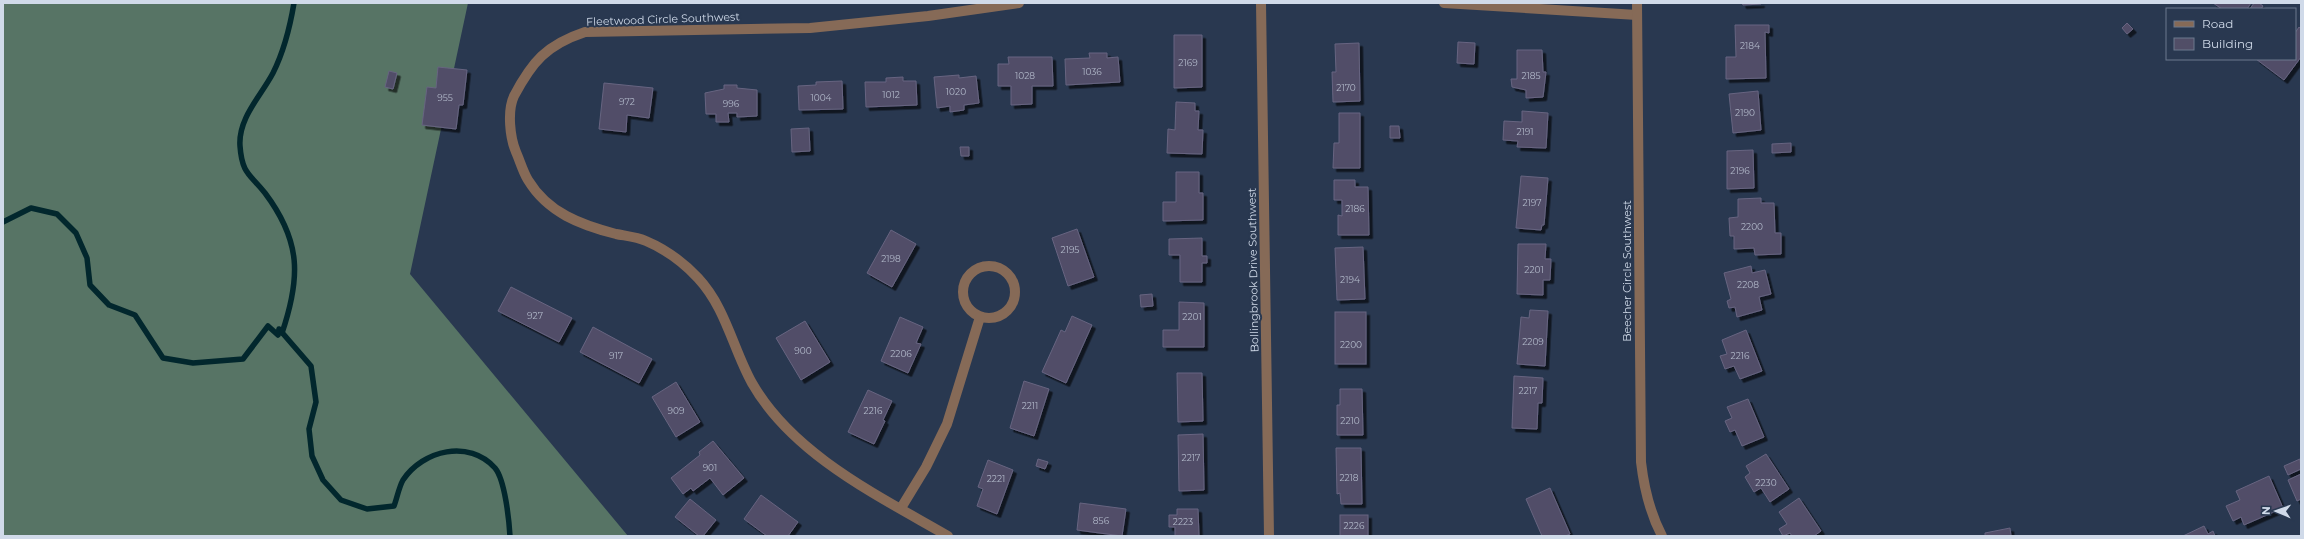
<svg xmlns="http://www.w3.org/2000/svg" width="2304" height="539" font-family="Montserrat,sans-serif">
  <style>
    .forest { fill: #577465 }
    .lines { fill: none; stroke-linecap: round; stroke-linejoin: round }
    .stream { stroke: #02272d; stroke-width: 5.5 }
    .building { fill: #514e67; stroke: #676481; filter: url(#shadow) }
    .minor { stroke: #866a57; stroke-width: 10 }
    .labels { text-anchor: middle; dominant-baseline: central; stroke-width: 4; stroke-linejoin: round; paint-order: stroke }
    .number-label { font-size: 9px; fill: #b0b7c8 }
    .street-label { font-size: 11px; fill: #d0dae9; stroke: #293850 }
  </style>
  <defs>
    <filter id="shadow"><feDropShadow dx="3.5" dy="3.5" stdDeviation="0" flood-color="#0009"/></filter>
  </defs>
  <rect width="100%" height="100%" fill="#293850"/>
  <path class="forest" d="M3,3H468L410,274L628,536H3Z"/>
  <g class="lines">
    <g class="stream">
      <path d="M3,222L31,208L57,214L76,233L87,258L90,285L109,305L135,315L163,358L193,363L243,359L268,326L278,335L279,329L311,366L316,402L309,429L312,456L323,480L341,500L367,509L394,506C397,498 399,487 403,480C423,450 469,439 495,468C505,480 509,520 510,536"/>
      <path d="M282,333C301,277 301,241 265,193C250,174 242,174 240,146C238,118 261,96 273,73C284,51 290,27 294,3"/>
    </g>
  </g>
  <g class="building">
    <path d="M1742,3H1761V4L1743,5Z"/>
    <path d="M2213,3H2251L2247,9H2222Z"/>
    <path d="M2254,3H2259L2263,6L2261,9H2250Z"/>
    <path d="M2127,23L2133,29L2127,34L2122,28Z"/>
    <path d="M1735,25H1769V33L1765,32L1766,78L1726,79V57H1736Z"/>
    <path d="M2299,27L2301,29V57L2284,80L2256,59H2295V33Z"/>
    <path d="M1174,35H1202V87L1174,88Z"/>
    <path d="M1458,42L1475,43L1474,64L1457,63Z"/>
    <path d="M1359,43L1360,101L1333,102L1332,72H1336L1335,44Z"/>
    <path d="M1517,50H1542L1543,72H1546L1543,97L1526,98V90L1512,87L1511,79H1517Z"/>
    <path d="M1089,53H1107V58L1118,57L1120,82L1066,85L1065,59L1090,58Z"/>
    <path d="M1008,57H1052L1053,86H1032V104L1011,105V86H998V64H1009Z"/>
    <path d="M438,67L467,70L463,105H459L456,129L422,125L427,87L436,88Z"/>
    <path d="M389,71L397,73L393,89L385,87Z"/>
    <path d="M959,75V78L976,76L979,103L964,105V110L950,112V106L937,108L934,77Z"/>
    <path d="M903,77V81H916L917,105L866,107L865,82H886V78Z"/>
    <path d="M842,81L843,109L799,110L798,86L816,85V82Z"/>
    <path d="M604,83L653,88L649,118L627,115L626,132L599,129Z"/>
    <path d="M724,85H737V88L757,90V116L737,117V113H728L729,122H716V114H706L705,93L724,89Z"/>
    <path d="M1758,91L1761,130L1733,133L1729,94Z"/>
    <path d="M1176,102L1195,103V111H1199L1198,130H1203L1202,154L1167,153L1168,129L1175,130Z"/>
    <path d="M1522,111L1548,113L1546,148L1517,147L1518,141L1503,140L1504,121L1522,122Z"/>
    <path d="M1339,113H1360V168H1333L1334,143H1339Z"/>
    <path d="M1390,126H1399L1400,138H1390Z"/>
    <path d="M809,128L810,151L792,152L791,129Z"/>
    <path d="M1791,143V152L1772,153V144Z"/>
    <path d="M960,147H969V156H961Z"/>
    <path d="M1753,150L1754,188L1727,189V151Z"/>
    <path d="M1176,172H1199V193H1203V220L1163,221V202H1176Z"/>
    <path d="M1521,176L1548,178L1544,225H1542L1541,230L1516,228Z"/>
    <path d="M1334,180H1355V187H1368L1369,235H1338V215L1342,216V200H1334Z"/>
    <path d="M1761,198V203H1774L1775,233H1781V254L1755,255L1754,248L1734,249V236H1730L1729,218L1738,217V199Z"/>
    <path d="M1077,229L1094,277L1068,286L1052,238Z"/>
    <path d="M891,230L916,244L892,287L867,273Z"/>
    <path d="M1202,238V256H1207V263H1202V282H1180V255H1169V239Z"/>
    <path d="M1518,244H1546L1545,259H1551L1550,280H1543V295L1517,294Z"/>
    <path d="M1363,247L1365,299L1337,300L1335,248Z"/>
    <path d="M1751,266L1752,273L1765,270L1771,294L1759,297L1762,310L1737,317L1735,307L1729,308L1727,301L1731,299L1724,273Z"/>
    <path d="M511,287L572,318L559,342L498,311Z"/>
    <path d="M1152,294L1153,306L1141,307L1140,295Z"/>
    <path d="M1179,302L1204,303V347H1163V330H1179Z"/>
    <path d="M1530,310L1548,311L1545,366L1517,364L1521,317L1529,318Z"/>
    <rect x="1335" y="312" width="31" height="52"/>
    <path d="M1072,316L1092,325L1066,383L1042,372L1061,330L1065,332Z"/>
    <path d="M900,317L923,327L916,343L921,344L908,373L881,361Z"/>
    <path d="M805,321L830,362L801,380L776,338Z"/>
    <path d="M593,327L652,359L639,383L580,352Z"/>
    <path d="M1746,330L1762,371L1740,379L1734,366L1725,369L1720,356L1727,354L1722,340Z"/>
    <path d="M1177,373H1202L1203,421L1178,422Z"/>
    <path d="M1514,376L1543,378L1542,403H1538L1537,429L1512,428Z"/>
    <path d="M1024,381L1049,389L1034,436L1010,428Z"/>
    <path d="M676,382L700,422L676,437L652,397Z"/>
    <path d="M1340,389H1362L1363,435H1337V405H1340Z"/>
    <path d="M868,390L892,401L883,420L885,421L874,444L848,432Z"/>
    <path d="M1748,399L1764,437L1742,446L1735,430L1730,432L1725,421L1732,418L1727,407Z"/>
    <path d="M1203,434L1204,490L1179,491L1178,435Z"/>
    <path d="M713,441L744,478L723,495L710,478L693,491L691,488L683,494L671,478L700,455L699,452Z"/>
    <path d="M1336,448H1361L1362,504H1341L1340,493L1337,494Z"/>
    <path d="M1766,454L1789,489L1770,502L1761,488L1754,492L1745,477L1750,473L1746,466Z"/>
    <path d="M1038,459L1048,462L1045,469L1036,466Z"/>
    <path d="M2300,459L2301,469L2288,475L2284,466Z"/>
    <path d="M988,460L1013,470L997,514L977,506L983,489L978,487Z"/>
    <path d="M2301,474V499L2297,501L2288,480Z"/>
    <path d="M2269,476L2283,508L2244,525L2241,517L2233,521L2226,506L2240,500L2236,491Z"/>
    <path d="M1550,488L1570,534L1565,536H1542L1526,499Z"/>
    <path d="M761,495L798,522L788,536H767L744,519Z"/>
    <path d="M1799,498L1821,531L1814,536H1792L1790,533L1783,536L1779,529L1787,524L1779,512Z"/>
    <path d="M690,499L716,520L703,536H699L675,517Z"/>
    <path d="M1080,503L1126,509L1122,536L1077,530Z"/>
    <path d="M1177,509H1198L1199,536H1175V527H1169V515H1177Z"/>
    <rect x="1340" y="515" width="28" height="21"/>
    <path d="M2204,526L2208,534L2213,531L2215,536H2183Z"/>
    <path d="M2010,528L2011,536H1985V533Z"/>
  </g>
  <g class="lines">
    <g class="minor">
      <path d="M1261,3L1269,536"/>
      <path d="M1444,3L1637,15"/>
      <path d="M1637,3L1641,462C1644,488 1650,513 1662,536"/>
      <circle cx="989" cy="292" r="26"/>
      <path d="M901,508L926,467L947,424L980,317"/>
      <path d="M948,536C879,496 793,455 752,383C733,349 726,308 698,278C684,263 665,249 646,241C637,237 626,236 616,234C581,225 548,213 528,180C523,172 520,161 516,152C510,138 507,111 514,96C532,62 546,45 585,32L810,28L928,16L1019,3"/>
    </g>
  </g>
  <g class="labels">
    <g class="number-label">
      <text x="1750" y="45">2184</text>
      <text x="1188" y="62">2169</text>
      <text x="1092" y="71">1036</text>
      <text x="1025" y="75">1028</text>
      <text x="1531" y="75">2185</text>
      <text x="1346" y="87">2170</text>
      <text x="956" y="91">1020</text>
      <text x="891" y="94">1012</text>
      <text x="445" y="97">955</text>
      <text x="821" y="97">1004</text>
      <text x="627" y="101">972</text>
      <text x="731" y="103">996</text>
      <text x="1745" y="112">2190</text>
      <text x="1525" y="131">2191</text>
      <text x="1740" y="170">2196</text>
      <text x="1532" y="202">2197</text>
      <text x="1355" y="208">2186</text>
      <text x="1752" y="226">2200</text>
      <text x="1070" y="249">2195</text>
      <text x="891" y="258">2198</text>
      <text x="1534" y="269">2201</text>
      <text x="1350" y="279">2194</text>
      <text x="1748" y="284">2208</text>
      <text x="535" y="315">927</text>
      <text x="1192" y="316">2201</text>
      <text x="1533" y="341">2209</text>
      <text x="1351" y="344">2200</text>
      <text x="803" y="350">900</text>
      <text x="901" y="353">2206</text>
      <text x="616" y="355">917</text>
      <text x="1740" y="355">2216</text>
      <text x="1528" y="390">2217</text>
      <text x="1030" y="405">2211</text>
      <text x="676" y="410">909</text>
      <text x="873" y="410">2216</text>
      <text x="1350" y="420">2210</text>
      <text x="1191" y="457">2217</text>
      <text x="710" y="467">901</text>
      <text x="1349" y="477">2218</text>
      <text x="996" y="478">2221</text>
      <text x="1766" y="482">2230</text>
      <text x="1101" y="520">856</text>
      <text x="1183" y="521">2223</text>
      <text x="1354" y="525">2226</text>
    </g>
    <g class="street-label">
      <text transform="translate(663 19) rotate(-2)">Fleetwood Circle Southwest</text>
      <text transform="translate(1253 270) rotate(-91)">Bollingbrook Drive Southwest</text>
      <text transform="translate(1627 271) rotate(-90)">Beecher Circle Southwest</text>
    </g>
  </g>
  <rect width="2304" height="539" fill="none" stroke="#d0dae9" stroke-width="8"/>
  <rect x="2166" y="8" width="130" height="52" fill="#293850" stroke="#6c798d"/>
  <rect x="2174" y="21" width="20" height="6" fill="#866a57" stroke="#6c798d"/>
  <text x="2202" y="28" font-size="12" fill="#d0dae9">Road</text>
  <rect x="2174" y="38" width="20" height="12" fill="#514e67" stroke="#6c798d"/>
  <text x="2202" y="48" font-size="12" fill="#d0dae9">Building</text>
  <g transform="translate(2276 511) rotate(272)" stroke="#293850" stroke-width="3" paint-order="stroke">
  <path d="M0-3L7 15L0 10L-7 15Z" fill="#d0dae9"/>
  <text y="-6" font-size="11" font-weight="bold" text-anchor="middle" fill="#d0dae9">N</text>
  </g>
</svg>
